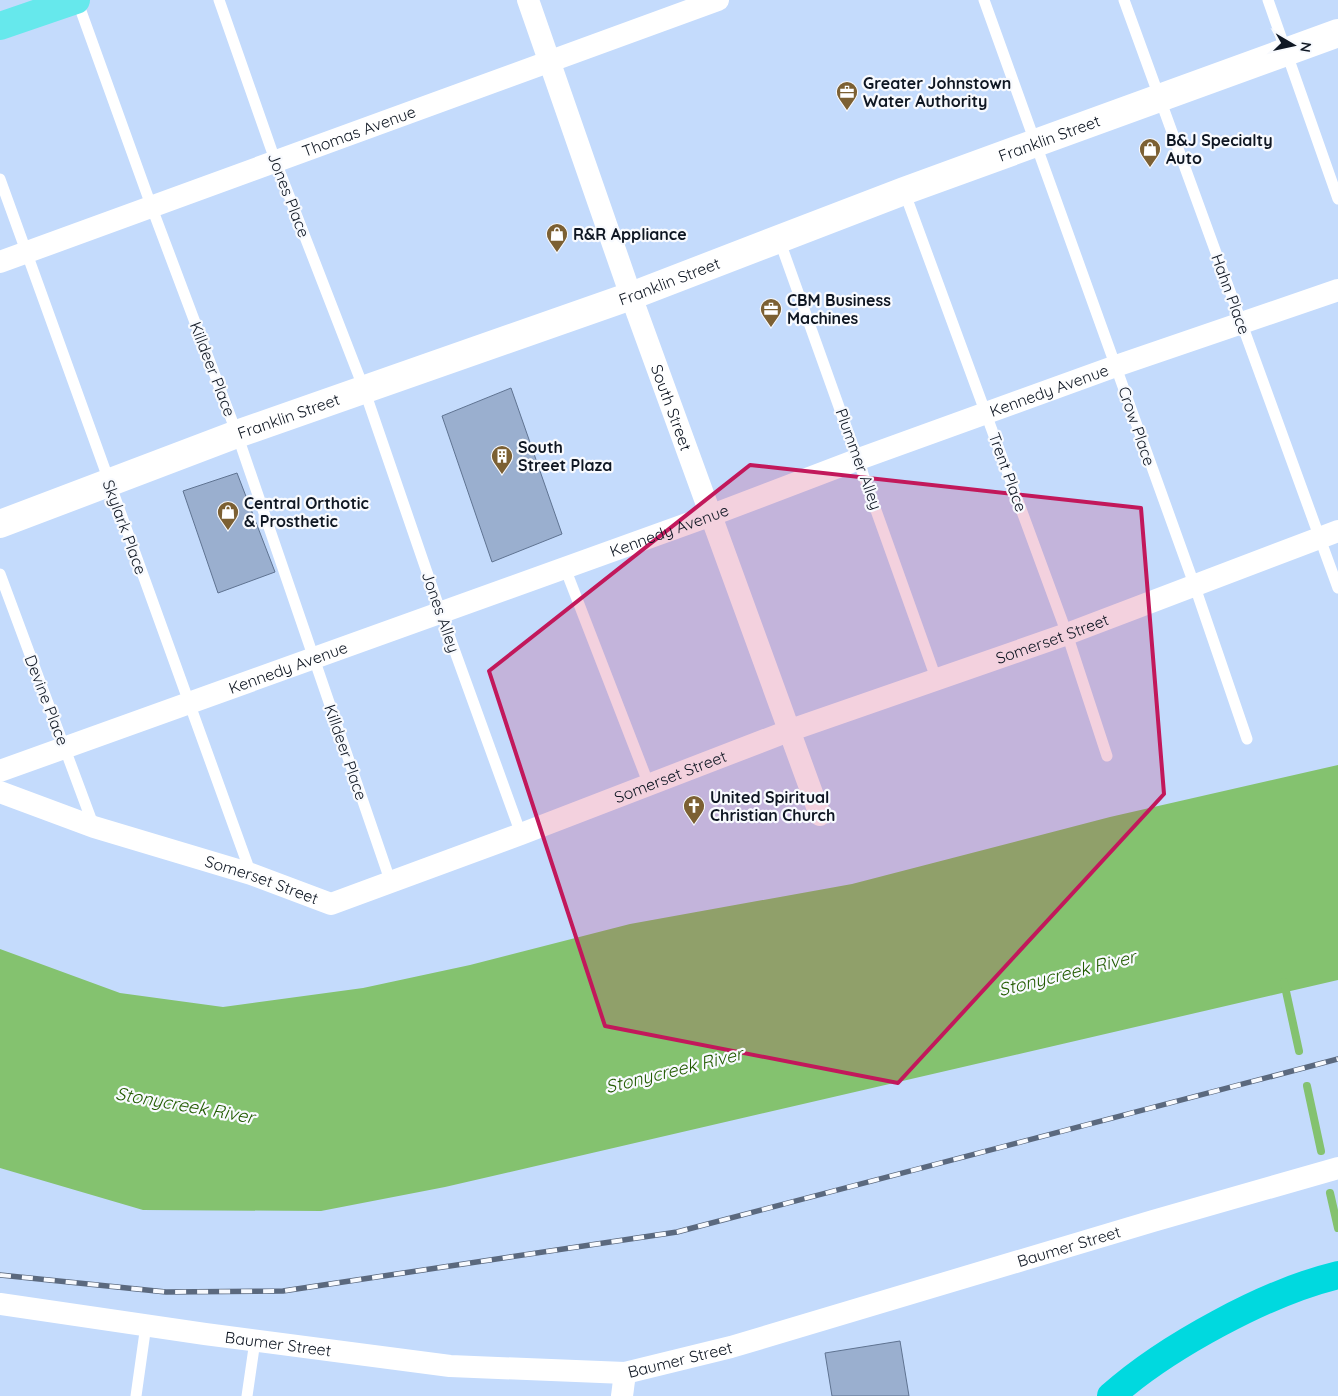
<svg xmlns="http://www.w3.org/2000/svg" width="1338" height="1396" font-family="Quicksand,sans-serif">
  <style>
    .water { fill: #84c26f }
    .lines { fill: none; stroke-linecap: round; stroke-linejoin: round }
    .stream { stroke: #84c26f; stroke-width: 8 }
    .building { fill: #9aafcf; stroke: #5f7391 }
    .service { stroke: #fff; stroke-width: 11 }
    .minor { stroke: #fff; stroke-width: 22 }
    .tertiary { stroke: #fff; stroke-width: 28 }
    .primary { stroke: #66e8ec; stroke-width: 28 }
    .motorway { stroke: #00d9df; stroke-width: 28 }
    .rail-casing { stroke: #5b697e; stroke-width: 5.5 }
    .rail { stroke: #f8fafe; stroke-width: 4; stroke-dasharray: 11; stroke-linecap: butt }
    .marked { fill: #c2185b; fill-opacity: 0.2; stroke: #c2185b; stroke-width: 4; stroke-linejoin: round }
    .labels { text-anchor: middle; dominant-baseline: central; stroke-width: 4.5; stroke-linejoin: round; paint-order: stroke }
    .poi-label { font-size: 16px; font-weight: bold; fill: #0f1723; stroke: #f8fafe; text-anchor: start }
    .street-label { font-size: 16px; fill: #0f1723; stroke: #f8fafe }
    .water-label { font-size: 18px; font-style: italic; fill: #225b01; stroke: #f8fafe }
  </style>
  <rect width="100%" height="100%" fill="#c4dbfc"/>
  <path class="water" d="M1338,765V980L445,1187L321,1211L143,1210L0,1168V949L120,993L223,1007L363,988L470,965L630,924L852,884L1110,817Z"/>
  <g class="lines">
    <g class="stream">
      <path d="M1284,982L1299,1051"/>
      <path d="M1307,1086L1321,1151"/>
      <path d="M1330,1193L1338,1228"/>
    </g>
  </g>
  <g class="building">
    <path d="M511,388L562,534L492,562L442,416Z"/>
    <path d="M237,473L275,572L218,593L183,491Z"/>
    <path d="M900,1341L909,1396H832L825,1353Z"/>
  </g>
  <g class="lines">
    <g class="service">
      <path d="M77,0L152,208L237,434L391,883"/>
      <path d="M219,0L274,157L364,389L441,613L521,834"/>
      <path d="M984,0L1194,584L1247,739"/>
      <path d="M1124,0L1338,588"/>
      <path d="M1268,0L1338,199"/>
      <path d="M0,179L251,874"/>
      <path d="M904,191L1067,634L1107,756"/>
      <path d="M779,239L937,681"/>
      <path d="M565,568L649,785"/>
      <path d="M0,574L94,827"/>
      <path d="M136,1396L146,1325"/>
      <path d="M247,1396L255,1341"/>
    </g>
    <g class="minor">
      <path id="s1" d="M528,0L631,296L820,815"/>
      <path id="s2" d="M0,262L718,0"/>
      <path id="s3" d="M0,771L712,515L859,459L1116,366L1338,290"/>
      <path id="s4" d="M0,792L94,827L251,874L331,904L521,834L791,730L1067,634L1338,531"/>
      <path id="s5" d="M0,1304L205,1334L450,1366L625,1373L731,1347L1153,1221L1338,1168"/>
      <path d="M622,1396L625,1373"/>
    </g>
    <path class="tertiary" id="s6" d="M0,524L237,434L631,296L904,191L1338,33"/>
    <path class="primary" d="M0,26L76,0"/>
    <path class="motorway" d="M1111,1396C1166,1347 1267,1292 1338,1275"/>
    <g class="rail-casing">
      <path id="rail" d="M0,1275L166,1292L283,1291L677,1232L1338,1059"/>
    </g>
    <use href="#rail" class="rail"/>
  </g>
  <path class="marked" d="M750,465L1141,508L1164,794L898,1083L605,1026L489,671Z"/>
  <defs>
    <g id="office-pin" transform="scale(1.125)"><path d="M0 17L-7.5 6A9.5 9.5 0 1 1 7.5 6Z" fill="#7c6033" stroke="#f8fafe"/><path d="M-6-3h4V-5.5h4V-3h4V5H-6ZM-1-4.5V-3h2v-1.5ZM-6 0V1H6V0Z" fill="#fff"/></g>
    <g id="shop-pin" transform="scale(1.125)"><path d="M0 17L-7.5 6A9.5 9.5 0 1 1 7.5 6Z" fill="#7c6033" stroke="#f8fafe"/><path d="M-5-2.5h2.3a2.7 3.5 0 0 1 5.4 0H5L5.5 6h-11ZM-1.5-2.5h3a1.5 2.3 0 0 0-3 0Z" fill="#fff"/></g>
    <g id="building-pin" transform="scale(1.125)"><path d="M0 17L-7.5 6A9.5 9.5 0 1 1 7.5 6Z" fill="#7c6033" stroke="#f8fafe"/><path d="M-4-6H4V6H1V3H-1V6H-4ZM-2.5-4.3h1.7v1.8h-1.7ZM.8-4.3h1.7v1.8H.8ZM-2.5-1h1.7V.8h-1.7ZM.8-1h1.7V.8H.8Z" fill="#fff"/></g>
    <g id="church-pin" transform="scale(1.125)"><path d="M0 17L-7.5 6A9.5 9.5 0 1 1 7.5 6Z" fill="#7c6033" stroke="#f8fafe"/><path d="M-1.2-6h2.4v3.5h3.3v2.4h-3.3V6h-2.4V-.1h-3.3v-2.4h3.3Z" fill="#fff"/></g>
  </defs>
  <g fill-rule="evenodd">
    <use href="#office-pin" x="847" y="92"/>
    <use href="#shop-pin" x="1150" y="149"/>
    <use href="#shop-pin" x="557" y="234"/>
    <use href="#office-pin" x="771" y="309"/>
    <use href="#building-pin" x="502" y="456"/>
    <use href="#shop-pin" x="228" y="512"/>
    <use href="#church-pin" x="694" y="806"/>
  </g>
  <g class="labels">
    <g class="poi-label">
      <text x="863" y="83">Greater Johnstown<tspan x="863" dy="18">Water Authority</tspan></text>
      <text x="1166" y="140">B&amp;J Specialty<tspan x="1166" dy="18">Auto</tspan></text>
      <text x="573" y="234">R&amp;R Appliance</text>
      <text x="787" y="300">CBM Business<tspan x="787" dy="18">Machines</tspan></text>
      <text x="518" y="447">South<tspan x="518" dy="18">Street Plaza</tspan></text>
      <text x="244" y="503">Central Orthotic<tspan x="244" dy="18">&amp; Prosthetic</tspan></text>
      <text x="710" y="797">United Spiritual<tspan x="710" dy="18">Christian Church</tspan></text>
    </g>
    <g class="street-label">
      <text stroke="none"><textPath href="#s2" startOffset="382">Thomas Avenue</textPath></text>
      <text stroke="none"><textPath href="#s6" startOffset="1118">Franklin Street</textPath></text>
      <text transform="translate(289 195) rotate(69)">Jones Place</text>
      <text stroke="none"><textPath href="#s6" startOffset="712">Franklin Street</textPath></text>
      <text transform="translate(1231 294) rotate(70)">Hahn Place</text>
      <text transform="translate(213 369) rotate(69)">Killdeer Place</text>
      <text stroke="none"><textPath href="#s3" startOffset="1116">Kennedy Avenue</textPath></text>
      <text stroke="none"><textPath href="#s1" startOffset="432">South Street</textPath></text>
      <text stroke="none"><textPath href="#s6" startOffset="308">Franklin Street</textPath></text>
      <text transform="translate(1137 426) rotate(71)">Crow Place</text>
      <text transform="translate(859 459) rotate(70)">Plummer Alley</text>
      <text transform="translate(1008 472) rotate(70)">Trent Place</text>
      <text transform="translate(125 527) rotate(70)">Skylark Place</text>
      <text stroke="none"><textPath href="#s3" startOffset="711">Kennedy Avenue</textPath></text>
      <text transform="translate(441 612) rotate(71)">Jones Alley</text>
      <text stroke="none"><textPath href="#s4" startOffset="1118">Somerset Street</textPath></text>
      <text stroke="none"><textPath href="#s3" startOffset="306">Kennedy Avenue</textPath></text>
      <text transform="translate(47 700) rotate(69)">Devine Place</text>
      <text transform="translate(346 752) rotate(71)">Killdeer Place</text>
      <text stroke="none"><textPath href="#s4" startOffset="712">Somerset Street</textPath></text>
      <text stroke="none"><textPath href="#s4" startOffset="276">Somerset Street</textPath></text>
      <text stroke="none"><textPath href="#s5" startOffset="1091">Baumer Street</textPath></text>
      <text stroke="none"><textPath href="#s5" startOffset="281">Baumer Street</textPath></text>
      <text stroke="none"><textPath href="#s5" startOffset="686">Baumer Street</textPath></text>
    </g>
    <g class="water-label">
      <text transform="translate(1067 973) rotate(-14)">Stonycreek River</text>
      <text transform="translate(674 1070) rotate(-14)">Stonycreek River</text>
      <text transform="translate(185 1105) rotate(10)">Stonycreek River</text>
    </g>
  </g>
  <g transform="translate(1293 45) rotate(99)" stroke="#f8fafe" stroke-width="4" paint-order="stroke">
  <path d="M0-4L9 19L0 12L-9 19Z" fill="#0f1723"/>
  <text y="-8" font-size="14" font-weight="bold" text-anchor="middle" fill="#0f1723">N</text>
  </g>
</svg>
